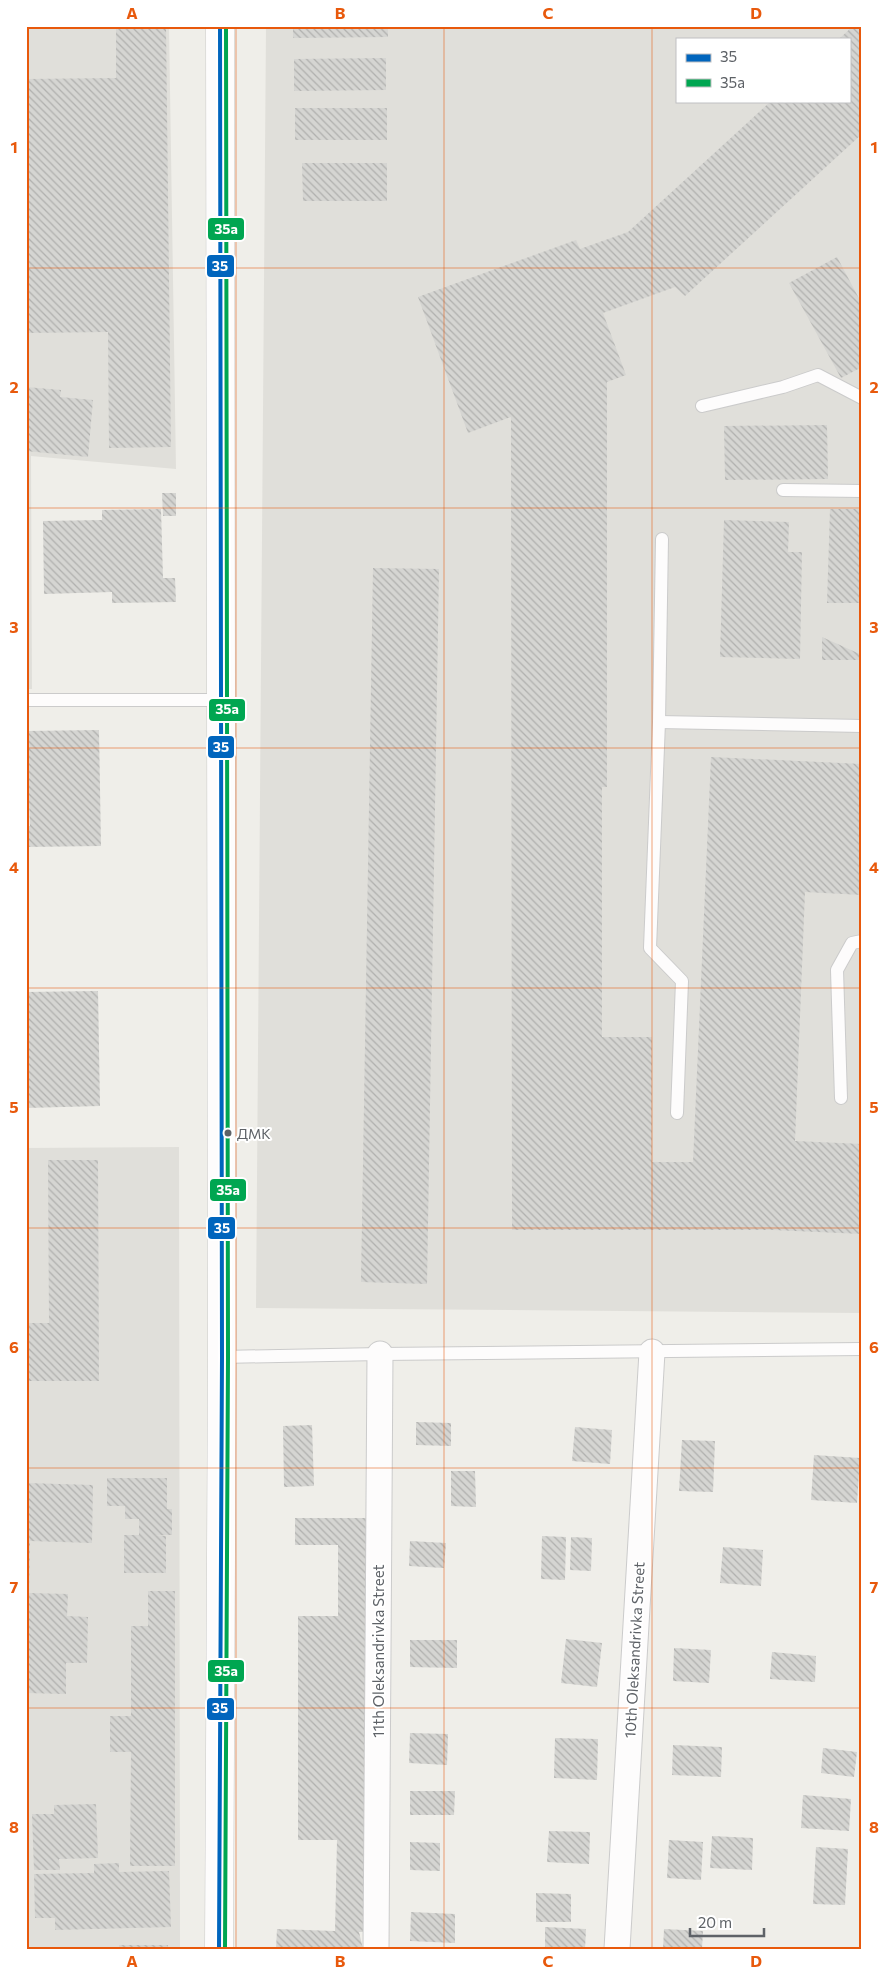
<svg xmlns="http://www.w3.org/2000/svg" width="888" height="1975" font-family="Commissioner,sans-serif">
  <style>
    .industrial { fill: #e0dfda; fill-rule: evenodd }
    .building { fill: url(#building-back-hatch) }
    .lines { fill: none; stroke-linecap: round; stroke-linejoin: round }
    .lane-casing { stroke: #cbcbcb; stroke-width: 14 }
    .street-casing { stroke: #cbcbcb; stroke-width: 27 }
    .secondary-casing { stroke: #cbcbc9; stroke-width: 29 }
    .lane { stroke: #fdfcfc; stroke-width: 12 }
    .street { stroke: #fdfcfc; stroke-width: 25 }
    .secondary { stroke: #fdfcfc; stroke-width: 28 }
    .bus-1-casing { stroke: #fff; stroke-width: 8 }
    .bus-2-casing { stroke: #fff; stroke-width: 8 }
    .bus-1 { stroke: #0065bd; stroke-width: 4 }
    .bus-2 { stroke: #00a651; stroke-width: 4 }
    .grid { fill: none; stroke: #e8590c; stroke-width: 1; stroke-opacity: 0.55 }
    .bus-dot { fill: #5e6267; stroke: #fff; stroke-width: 2 }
    .labels { text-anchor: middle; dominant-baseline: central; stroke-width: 4; stroke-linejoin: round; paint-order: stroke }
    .bus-label { font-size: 14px; fill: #5e6267; stroke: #fff; text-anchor: start }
    .street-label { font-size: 15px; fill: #5e6267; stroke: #fff }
    .line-badge { stroke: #fff; stroke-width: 2 }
    .badge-label { font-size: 14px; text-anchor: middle; font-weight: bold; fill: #fff }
    .neatline { fill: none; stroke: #e8590c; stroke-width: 2 }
    .grid-label { font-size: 16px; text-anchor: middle; font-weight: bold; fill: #e8590c }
  </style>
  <defs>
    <pattern id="building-back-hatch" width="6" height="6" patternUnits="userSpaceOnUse" patternTransform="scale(1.25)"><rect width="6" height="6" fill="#d5d5d2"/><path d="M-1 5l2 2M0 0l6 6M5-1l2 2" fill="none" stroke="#b0b0ae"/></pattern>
  </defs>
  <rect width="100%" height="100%" fill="#efeee9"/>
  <g class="industrial">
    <path d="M26,26H169L176,469L31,456L32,689H26Z"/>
    <path d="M266,26H862V1313L256,1308ZM677,39H849V101H677Z"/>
    <path d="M179,1147L180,1949H26V1148Z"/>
  </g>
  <g class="building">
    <path d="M116,26H166L171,447L109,448L108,332L26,333V79L116,78Z"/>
    <path d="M293,26H388V37L293,38Z"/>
    <path d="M853,26H862V134L685,296L675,287L603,313L626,375L607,382V787H602V1037H652V1162H693L711,757L862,764V895L805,892L795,1141L862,1144V1234L773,1230H512L511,417L468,433L418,297L576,240L580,249L628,232L771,101H849V39H839Z"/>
    <path d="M386,58V90L294,91V59Z"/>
    <rect x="295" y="108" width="92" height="32"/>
    <path d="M302,163H387V201H303Z"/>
    <path d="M837,257L862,304V367L841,378L789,283Z"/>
    <path d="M26,387L61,390L60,397L93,400L88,457L26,451Z"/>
    <path d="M827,425L828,479L725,480L724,426Z"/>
    <path d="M162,493H176V516H163Z"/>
    <path d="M161,509L163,578H175L176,602L112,603V592L44,594L43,521L102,520V510Z"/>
    <path d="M830,509H862V603H827Z"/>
    <path d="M724,520L789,522L788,552H802L800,659L720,657Z"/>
    <path d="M373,568L439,569L427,1284L361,1282Z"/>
    <path d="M822,637L862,655V660H822Z"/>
    <path d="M99,730L101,846L26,847V826H30L26,731Z"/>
    <path d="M98,991L100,1106L26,1108V1086H28L26,992Z"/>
    <path d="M48,1160H98L99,1381H26V1323H49Z"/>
    <path d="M416,1422L451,1423V1446L416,1445Z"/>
    <path d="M312,1425L314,1486L284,1487L283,1426Z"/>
    <path d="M575,1427L612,1430L610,1464L572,1461Z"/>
    <path d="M682,1440L715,1441L713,1492L679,1491Z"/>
    <path d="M814,1455L860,1458L857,1503L811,1500Z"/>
    <path d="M451,1471H475L476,1507L451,1506Z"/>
    <path d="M107,1478H167V1509H172V1535H155L166,1536V1573H124V1535H139V1519H125V1506H107Z"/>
    <path d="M26,1483L93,1485L92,1543L30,1541L29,1593L68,1594L67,1616L88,1617L87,1663H66V1694L26,1693Z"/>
    <path d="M295,1518H370L367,1932H359L363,1949H276L277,1929L335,1931L337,1840H298V1616H338V1545H295Z"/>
    <path d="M542,1536L566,1537L565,1580L541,1579Z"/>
    <path d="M571,1537L592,1538L591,1571L570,1570Z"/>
    <path d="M410,1541L446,1543L444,1568L409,1566Z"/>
    <path d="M723,1547L763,1550L761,1586L720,1583Z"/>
    <path d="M148,1591H175V1866H130L131,1752H110V1716H131V1626H148Z"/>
    <path d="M566,1639L602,1643L597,1687L561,1683Z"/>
    <path d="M410,1640H457V1668L410,1667Z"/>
    <path d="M674,1648L711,1650L709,1683L673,1681Z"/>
    <path d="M772,1652L816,1656L815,1682L770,1679Z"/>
    <path d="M410,1733L448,1734L447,1765L409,1763Z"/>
    <path d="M555,1738L598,1739L597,1780L554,1778Z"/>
    <path d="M673,1745L722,1747L721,1777L672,1775Z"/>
    <path d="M823,1748L857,1752L854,1777L821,1773Z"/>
    <path d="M410,1791H455L454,1815H410Z"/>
    <path d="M803,1795L851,1799L849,1831L801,1828Z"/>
    <path d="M96,1804L98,1858L59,1859L60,1870H34L32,1814H54V1805Z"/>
    <path d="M549,1831L590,1832L589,1864L547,1862Z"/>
    <path d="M712,1836L753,1838L752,1870L710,1868Z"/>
    <path d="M669,1840L703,1842L701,1880L667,1878Z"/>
    <path d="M410,1842L440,1843V1871L410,1870Z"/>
    <path d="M816,1847L848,1849L845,1905L813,1904Z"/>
    <path d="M119,1863V1872L169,1871L171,1927L55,1930V1918H35L34,1874L94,1873V1864Z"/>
    <path d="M536,1893L571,1894V1922H536Z"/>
    <path d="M411,1912L455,1914V1943L410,1941Z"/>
    <path d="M545,1927L586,1929L585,1949H545Z"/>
    <path d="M664,1929L703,1931L702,1949H663Z"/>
    <rect x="119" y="1945" width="49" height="4"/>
  </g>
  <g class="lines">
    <g class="lane-casing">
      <g id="lane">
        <path d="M702,406L783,387L818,375L862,398"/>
        <path d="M783,490L862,491"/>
        <path d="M662,539L659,722L650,948L682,981L677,1113"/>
        <path d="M26,700H221"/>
        <path d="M659,722L862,726"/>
        <path d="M841,1098L837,970L852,943L862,941"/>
        <path d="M222,1357L380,1354L862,1349"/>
      </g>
    </g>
    <g class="street-casing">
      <g id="street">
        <path d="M376,1949L380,1354"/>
        <path d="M617,1949L652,1352"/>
      </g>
    </g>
    <g class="secondary-casing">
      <path id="secondary" d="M219,1949L222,1357L220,26"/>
    </g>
    <use href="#lane" class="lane"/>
    <use href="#street" class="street"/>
    <use href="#secondary" class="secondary"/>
    <g class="bus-1-casing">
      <path id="bus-1" d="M219,1949L222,1357L220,26"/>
    </g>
    <g class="bus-2-casing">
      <path id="bus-2" d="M225,1949L228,1357L226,26"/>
    </g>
    <use href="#bus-1" class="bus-1"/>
    <use href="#bus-2" class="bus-2"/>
  </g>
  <path class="grid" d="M236,26V1949M444,26V1949M652,26V1949M26,268H862M26,508H862M26,748H862M26,988H862M26,1228H862M26,1468H862M26,1708H862"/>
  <circle class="bus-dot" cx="228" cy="1133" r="4.5"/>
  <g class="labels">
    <g class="bus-label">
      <text x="237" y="1133">ДМК</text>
    </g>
    <g class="street-label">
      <text transform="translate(634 1650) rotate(-87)">10th Oleksandrivka Street</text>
      <text transform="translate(378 1651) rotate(-90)">11th Oleksandrivka Street</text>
    </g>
  </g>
  <g class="line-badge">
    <rect x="207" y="217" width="38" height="24" rx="5" fill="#00a651"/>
    <rect x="206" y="254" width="29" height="24" rx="5" fill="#0065bd"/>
    <rect x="208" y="698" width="38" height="24" rx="5" fill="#00a651"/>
    <rect x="207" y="735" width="28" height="24" rx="5" fill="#0065bd"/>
    <rect x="209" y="1178" width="38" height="24" rx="5" fill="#00a651"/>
    <rect x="207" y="1216" width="29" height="24" rx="5" fill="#0065bd"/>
    <rect x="207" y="1659" width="38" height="24" rx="5" fill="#00a651"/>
    <rect x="206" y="1697" width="29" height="24" rx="5" fill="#0065bd"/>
  </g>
  <g class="badge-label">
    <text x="226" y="234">35а</text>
    <text x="220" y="271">35</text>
    <text x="227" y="714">35а</text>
    <text x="221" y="752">35</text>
    <text x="228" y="1195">35а</text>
    <text x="222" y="1233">35</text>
    <text x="226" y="1676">35а</text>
    <text x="220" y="1713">35</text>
  </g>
  <rect width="888" height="1975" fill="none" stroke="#ffffff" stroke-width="55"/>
  <rect x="676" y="38" width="175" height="65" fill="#ffffff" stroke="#bfc0c2"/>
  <rect x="686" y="54" width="25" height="8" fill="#0065bd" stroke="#bfc0c2"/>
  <text x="720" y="62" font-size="15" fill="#5e6267">35</text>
  <rect x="686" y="79" width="25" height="8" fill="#00a651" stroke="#bfc0c2"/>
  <text x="720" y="88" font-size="15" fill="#5e6267">35а</text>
  <path d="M690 1928v8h74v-8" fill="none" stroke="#5e6267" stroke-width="2.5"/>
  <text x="698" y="1928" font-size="15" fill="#5e6267" stroke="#ffffff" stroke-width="4" paint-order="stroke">20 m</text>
  <rect x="28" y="28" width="832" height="1920" class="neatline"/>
  <g class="grid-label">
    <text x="132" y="19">A</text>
    <text x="340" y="19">B</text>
    <text x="548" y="19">C</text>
    <text x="756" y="19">D</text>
    <text x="14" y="153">1</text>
    <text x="874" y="153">1</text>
    <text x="14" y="393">2</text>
    <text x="874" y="393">2</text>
    <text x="14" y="633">3</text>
    <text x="874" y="633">3</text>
    <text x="14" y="873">4</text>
    <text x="874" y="873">4</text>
    <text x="14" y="1113">5</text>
    <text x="874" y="1113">5</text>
    <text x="14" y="1353">6</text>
    <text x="874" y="1353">6</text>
    <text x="14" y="1593">7</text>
    <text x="874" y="1593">7</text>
    <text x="14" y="1833">8</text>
    <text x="874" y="1833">8</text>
    <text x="132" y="1967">A</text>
    <text x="340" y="1967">B</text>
    <text x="548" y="1967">C</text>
    <text x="756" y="1967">D</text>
  </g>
</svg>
